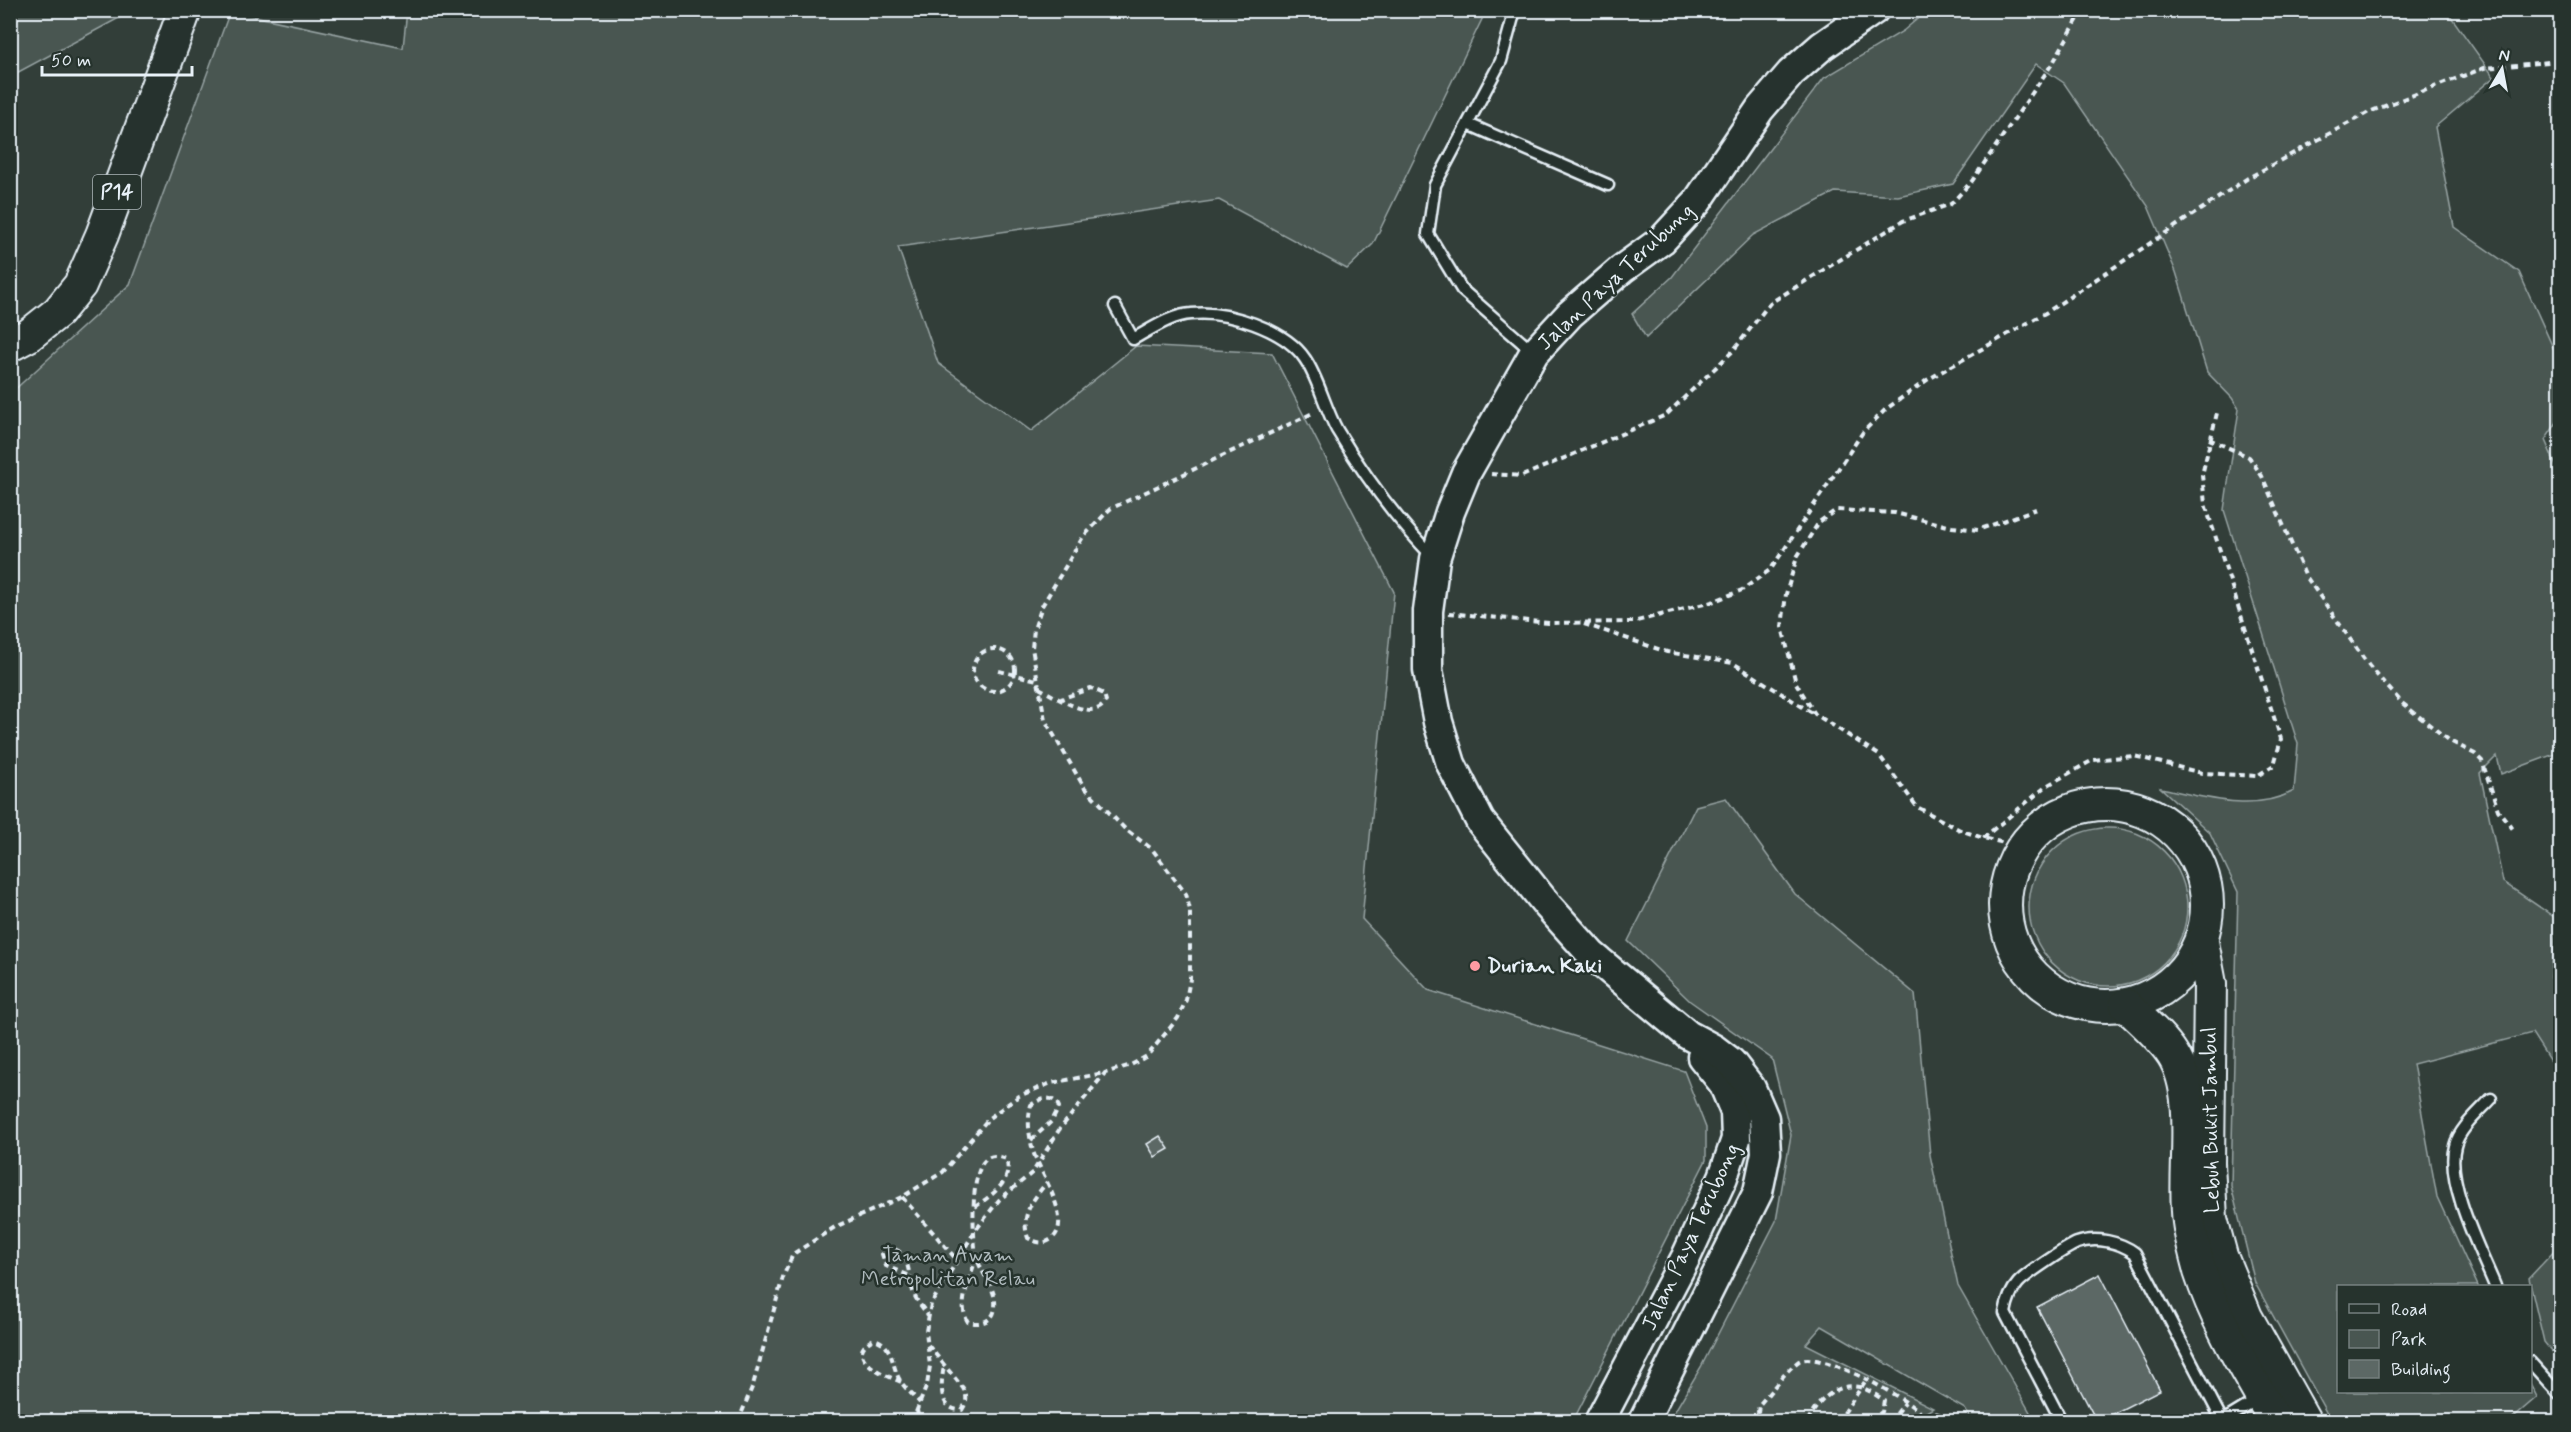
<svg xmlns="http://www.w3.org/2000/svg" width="2571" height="1432" font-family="Mynerve,sans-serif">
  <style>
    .green { fill: #495651; stroke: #98a4a4; stroke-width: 1.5 }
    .building { fill: #5c6865; stroke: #e8f1f8; stroke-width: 1.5 }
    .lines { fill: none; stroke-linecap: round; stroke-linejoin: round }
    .lane-casing { stroke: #e8f1f8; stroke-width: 15 }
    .secondary-casing { stroke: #e8f1f8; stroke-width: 33 }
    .primary-casing { stroke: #e8f1f8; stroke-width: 36 }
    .path { stroke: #e8f1f8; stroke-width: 4; stroke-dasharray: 6 4.5; stroke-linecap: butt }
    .lane { stroke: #26332d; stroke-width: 10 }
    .secondary { stroke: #26332d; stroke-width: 28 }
    .primary { stroke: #26332d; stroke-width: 32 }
    .poi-dot { fill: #ff9aa2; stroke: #26332d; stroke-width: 2 }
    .labels { text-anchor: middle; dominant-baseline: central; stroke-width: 5; stroke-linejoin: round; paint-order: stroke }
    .shield { fill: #26332d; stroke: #aeb8bb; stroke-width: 1.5 }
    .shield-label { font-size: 20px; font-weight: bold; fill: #e8f1f8 }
    .street-label { font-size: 21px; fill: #e8f1f8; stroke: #26332d }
    .poi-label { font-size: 21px; font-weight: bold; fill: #e8f1f8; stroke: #26332d; text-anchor: start }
    .park-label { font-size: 21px; fill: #b0bbbe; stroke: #26332d }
  </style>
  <rect width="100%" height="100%" fill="#323e39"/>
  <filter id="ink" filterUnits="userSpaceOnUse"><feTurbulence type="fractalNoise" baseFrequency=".0167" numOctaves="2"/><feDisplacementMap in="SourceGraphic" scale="12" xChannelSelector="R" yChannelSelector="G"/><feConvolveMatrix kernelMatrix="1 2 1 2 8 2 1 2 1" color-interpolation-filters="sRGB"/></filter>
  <g filter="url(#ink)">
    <g class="green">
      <path d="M11,10H132V11L11,76Z"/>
      <path d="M407,10L1486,11L1373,244L1347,269L1219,200L898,247L938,363L1031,431L1136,346L1272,353L1394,592L1362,919L1428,990L1684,1071L1706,1128V1160L1573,1421L11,1422V393L130,284L230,11L403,48Z"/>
      <path d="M1928,10L2447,11L2494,77L2435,127L2454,227L2519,272L2560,363V418L2545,440L2560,475V752L2501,774L2497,756L2480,773L2503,882L2557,919L2551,977L2560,1007V1077L2532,1033L2413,1064L2437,1197L2478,1286H2338V1392H2530L2531,1385L2537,1397L2509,1421H2331L2255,1283L2231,1186L2238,892L2210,833L2161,788C2204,797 2252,813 2294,791L2298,744L2224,510L2239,409L2232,398L2207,372L2176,272L2148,206L2064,83L2036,64L1953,184L1898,196L1835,192L1753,235L1646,338L1632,314L1672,277L1824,78L1903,31Z"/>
      <path d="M1726,798L1795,894L1915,994L1930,1155L1958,1286L2035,1421H1972L1965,1409L1822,1326L1806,1344L1933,1408L1910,1422L1669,1421L1701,1367L1776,1221L1791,1135L1772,1059L1690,1001L1628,941L1696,806Z"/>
      <circle cx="2108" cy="907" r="79"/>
      <path d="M2560,1245V1362L2544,1342L2529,1278Z"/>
    </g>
    <g class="building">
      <path d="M1160,1136L1169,1149L1155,1157L1147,1144Z"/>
      <path d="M2100,1274L2160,1390L2097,1422L2037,1307Z"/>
    </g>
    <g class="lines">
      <g class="lane-casing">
        <g id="lane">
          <path d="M1515,10L1501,61L1435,185L1428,234L1462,290L1534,353"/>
          <path d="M1468,124L1608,185"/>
          <path d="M1115,306L1133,339C1150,330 1171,315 1191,314C1226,310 1285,329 1305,359C1318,378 1325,408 1337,430C1364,475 1396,519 1433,557"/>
          <path d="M2491,1099C2479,1112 2459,1129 2455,1146C2445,1182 2481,1252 2495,1286"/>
          <path d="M2530,1362L2560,1395"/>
          <path d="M2223,1421L2259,1399"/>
          <path d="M1927,1422L1936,1419L1941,1422"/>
          <path d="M2062,1422L2005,1313C2007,1301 2010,1292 2018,1283C2025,1275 2067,1247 2077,1243C2096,1236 2120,1242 2135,1253L2223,1422"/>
        </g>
      </g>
      <g class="secondary-casing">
        <g id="secondary">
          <path d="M1599,1422L1686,1257L1723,1177L1736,1139L1735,1112L1723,1083L1702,1057"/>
          <path d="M1643,1422L1758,1192L1766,1153L1764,1118L1751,1088L1731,1062L1714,1049L1688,1035L1592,955L1548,906L1480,821L1451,764L1438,722L1428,670V611L1435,559L1450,512L1466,473L1534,353L1570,314L1622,269L1662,240L1697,202L1760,109L1791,73L1822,46L1874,10"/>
        </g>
      </g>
      <g class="primary-casing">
        <g id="primary">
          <path d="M10,345L29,335L58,312L80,285L102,235L185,10"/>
          <circle cx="2106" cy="905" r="101"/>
          <path d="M2202,942L2210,984L2208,1163L2211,1219L2221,1256L2246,1317L2305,1422"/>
          <path d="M2126,1005C2142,1021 2161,1036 2173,1055C2200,1097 2182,1173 2189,1222C2191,1238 2196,1255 2200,1271C2217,1324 2248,1373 2276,1422"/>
        </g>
      </g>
      <g class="path">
        <path d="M2209,439L2249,457L2262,476L2305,575L2369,666L2402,703L2450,741L2475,754L2482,761L2498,810L2513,829"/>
        <path d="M1491,474L1522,476L1666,415L1733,351L1770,303L1903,221L1951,204L1972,181L2054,61L2083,10"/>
        <path d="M1449,613L1549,623L1633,622L1712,602L1742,590L1771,569L1863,432L1886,409L1927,380L2047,312L2248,178L2369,112L2484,68L2560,61"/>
        <path d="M1584,624L1667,652L1733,663L1814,714"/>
        <circle cx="994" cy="670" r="21"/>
        <path d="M999,671L1037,680"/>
        <path d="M1039,688C1055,696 1094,724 1106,701L1104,694L1091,688L1061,699"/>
        <path d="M1983,838L2048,785L2093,760L2134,756L2202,773L2257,776L2274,765L2281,739L2205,504L2202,475L2217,413"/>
        <path d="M2022,847L1983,838L1960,830L1917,807L1879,755L1815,714L1796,683L1782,627L1786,594L1797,557L1819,522L1836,510L1895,513L1952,527L1978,530L2036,509"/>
        <path d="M1031,1140L1052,1121L1059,1107C1053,1094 1041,1098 1031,1105C1027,1120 1029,1135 1033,1151C1039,1171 1076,1224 1050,1240C1042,1245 1035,1242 1028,1238C1020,1214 1033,1200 1047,1182"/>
        <path d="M902,1197L957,1260"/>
        <path d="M975,1207C991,1195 1014,1182 1006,1159C1000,1157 994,1154 988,1158C969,1168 973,1236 976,1255C980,1273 997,1288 995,1307C994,1322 980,1325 968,1322C956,1303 972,1276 976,1257"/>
        <path d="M908,1275L886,1266L882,1254L887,1248C912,1248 907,1277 914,1294C917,1302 923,1308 928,1315"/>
        <path d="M928,1345L963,1388C968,1397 967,1402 962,1410C937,1411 941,1382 944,1366"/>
        <path d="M901,1382C886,1376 840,1356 874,1339C894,1344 891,1367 901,1382C906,1389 914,1396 920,1403"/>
        <path d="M917,1410L919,1422"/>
        <path d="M738,1422L753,1385L783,1277L793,1254L835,1227L902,1197L943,1172L989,1118L1019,1096L1051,1083L1104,1073"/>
        <path d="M912,1422L927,1385L930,1366L926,1331L931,1304L975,1231L999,1200L1033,1172L1059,1130L1105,1073L1131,1065L1147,1056L1178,1018L1186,1000L1190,979V910L1186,894L1152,849L1125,829L1084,787L1045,720L1032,648L1034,629L1042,606L1083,537L1110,509L1315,412"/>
        <path d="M1764,1422L1758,1412L1759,1405C1770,1393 1786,1370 1799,1361C1818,1349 1904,1397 1919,1412"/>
        <path d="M1808,1422C1815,1403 1837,1382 1859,1387C1868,1389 1877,1396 1884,1400L1882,1412L1867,1422"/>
        <path d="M1838,1422L1866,1380"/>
        <path d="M1890,1422L1905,1403"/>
      </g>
      <use href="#lane" class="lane"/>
      <use href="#secondary" class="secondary"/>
      <use href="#primary" class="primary"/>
    </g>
  </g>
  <circle class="poi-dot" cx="1475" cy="966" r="6"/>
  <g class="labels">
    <rect class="shield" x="93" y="175" width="48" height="34" rx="4.5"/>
    <g class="shield-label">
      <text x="117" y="192">P14</text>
    </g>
    <g class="street-label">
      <text transform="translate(1616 277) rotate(-43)">Jalan Paya Terubung</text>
      <text transform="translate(2211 1120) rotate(-91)">Lebuh Bukit Jambul</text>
      <text transform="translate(1691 1237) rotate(-65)">Jalan Paya Terubong</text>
    </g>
    <g class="poi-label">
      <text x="1487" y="966">Durian Kaki</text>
    </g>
    <g class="park-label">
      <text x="948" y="1255">Taman Awam<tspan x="948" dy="24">Metropolitan Relau</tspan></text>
    </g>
  </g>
  <rect width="2571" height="1432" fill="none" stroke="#26332d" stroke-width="36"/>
  <rect x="18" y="18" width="2535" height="1396" fill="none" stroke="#e8f1f8" stroke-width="2" filter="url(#ink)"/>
  <rect x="2337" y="1285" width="195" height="108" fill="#26332d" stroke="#747f7e" stroke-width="1.5"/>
  <rect x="2349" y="1304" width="30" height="9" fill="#26332d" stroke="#747f7e" stroke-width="1.5"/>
  <text x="2391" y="1315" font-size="18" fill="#e8f1f8">Road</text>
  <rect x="2349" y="1330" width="30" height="18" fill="#495651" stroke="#747f7e" stroke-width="1.5"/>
  <text x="2391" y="1345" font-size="18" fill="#e8f1f8">Park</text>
  <rect x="2349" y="1360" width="30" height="18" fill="#5c6865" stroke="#747f7e" stroke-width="1.5"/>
  <text x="2391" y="1375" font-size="18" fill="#e8f1f8">Building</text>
  <g transform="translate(2502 69) rotate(10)" stroke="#26332d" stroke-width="4.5" paint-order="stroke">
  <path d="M0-4.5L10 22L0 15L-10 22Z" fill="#e8f1f8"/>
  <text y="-9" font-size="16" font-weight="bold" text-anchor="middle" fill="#e8f1f8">N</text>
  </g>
  <path d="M42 66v9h150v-9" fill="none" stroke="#e8f1f8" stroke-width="3"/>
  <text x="51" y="66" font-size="18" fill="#e8f1f8" stroke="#26332d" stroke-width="4.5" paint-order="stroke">50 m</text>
</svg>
